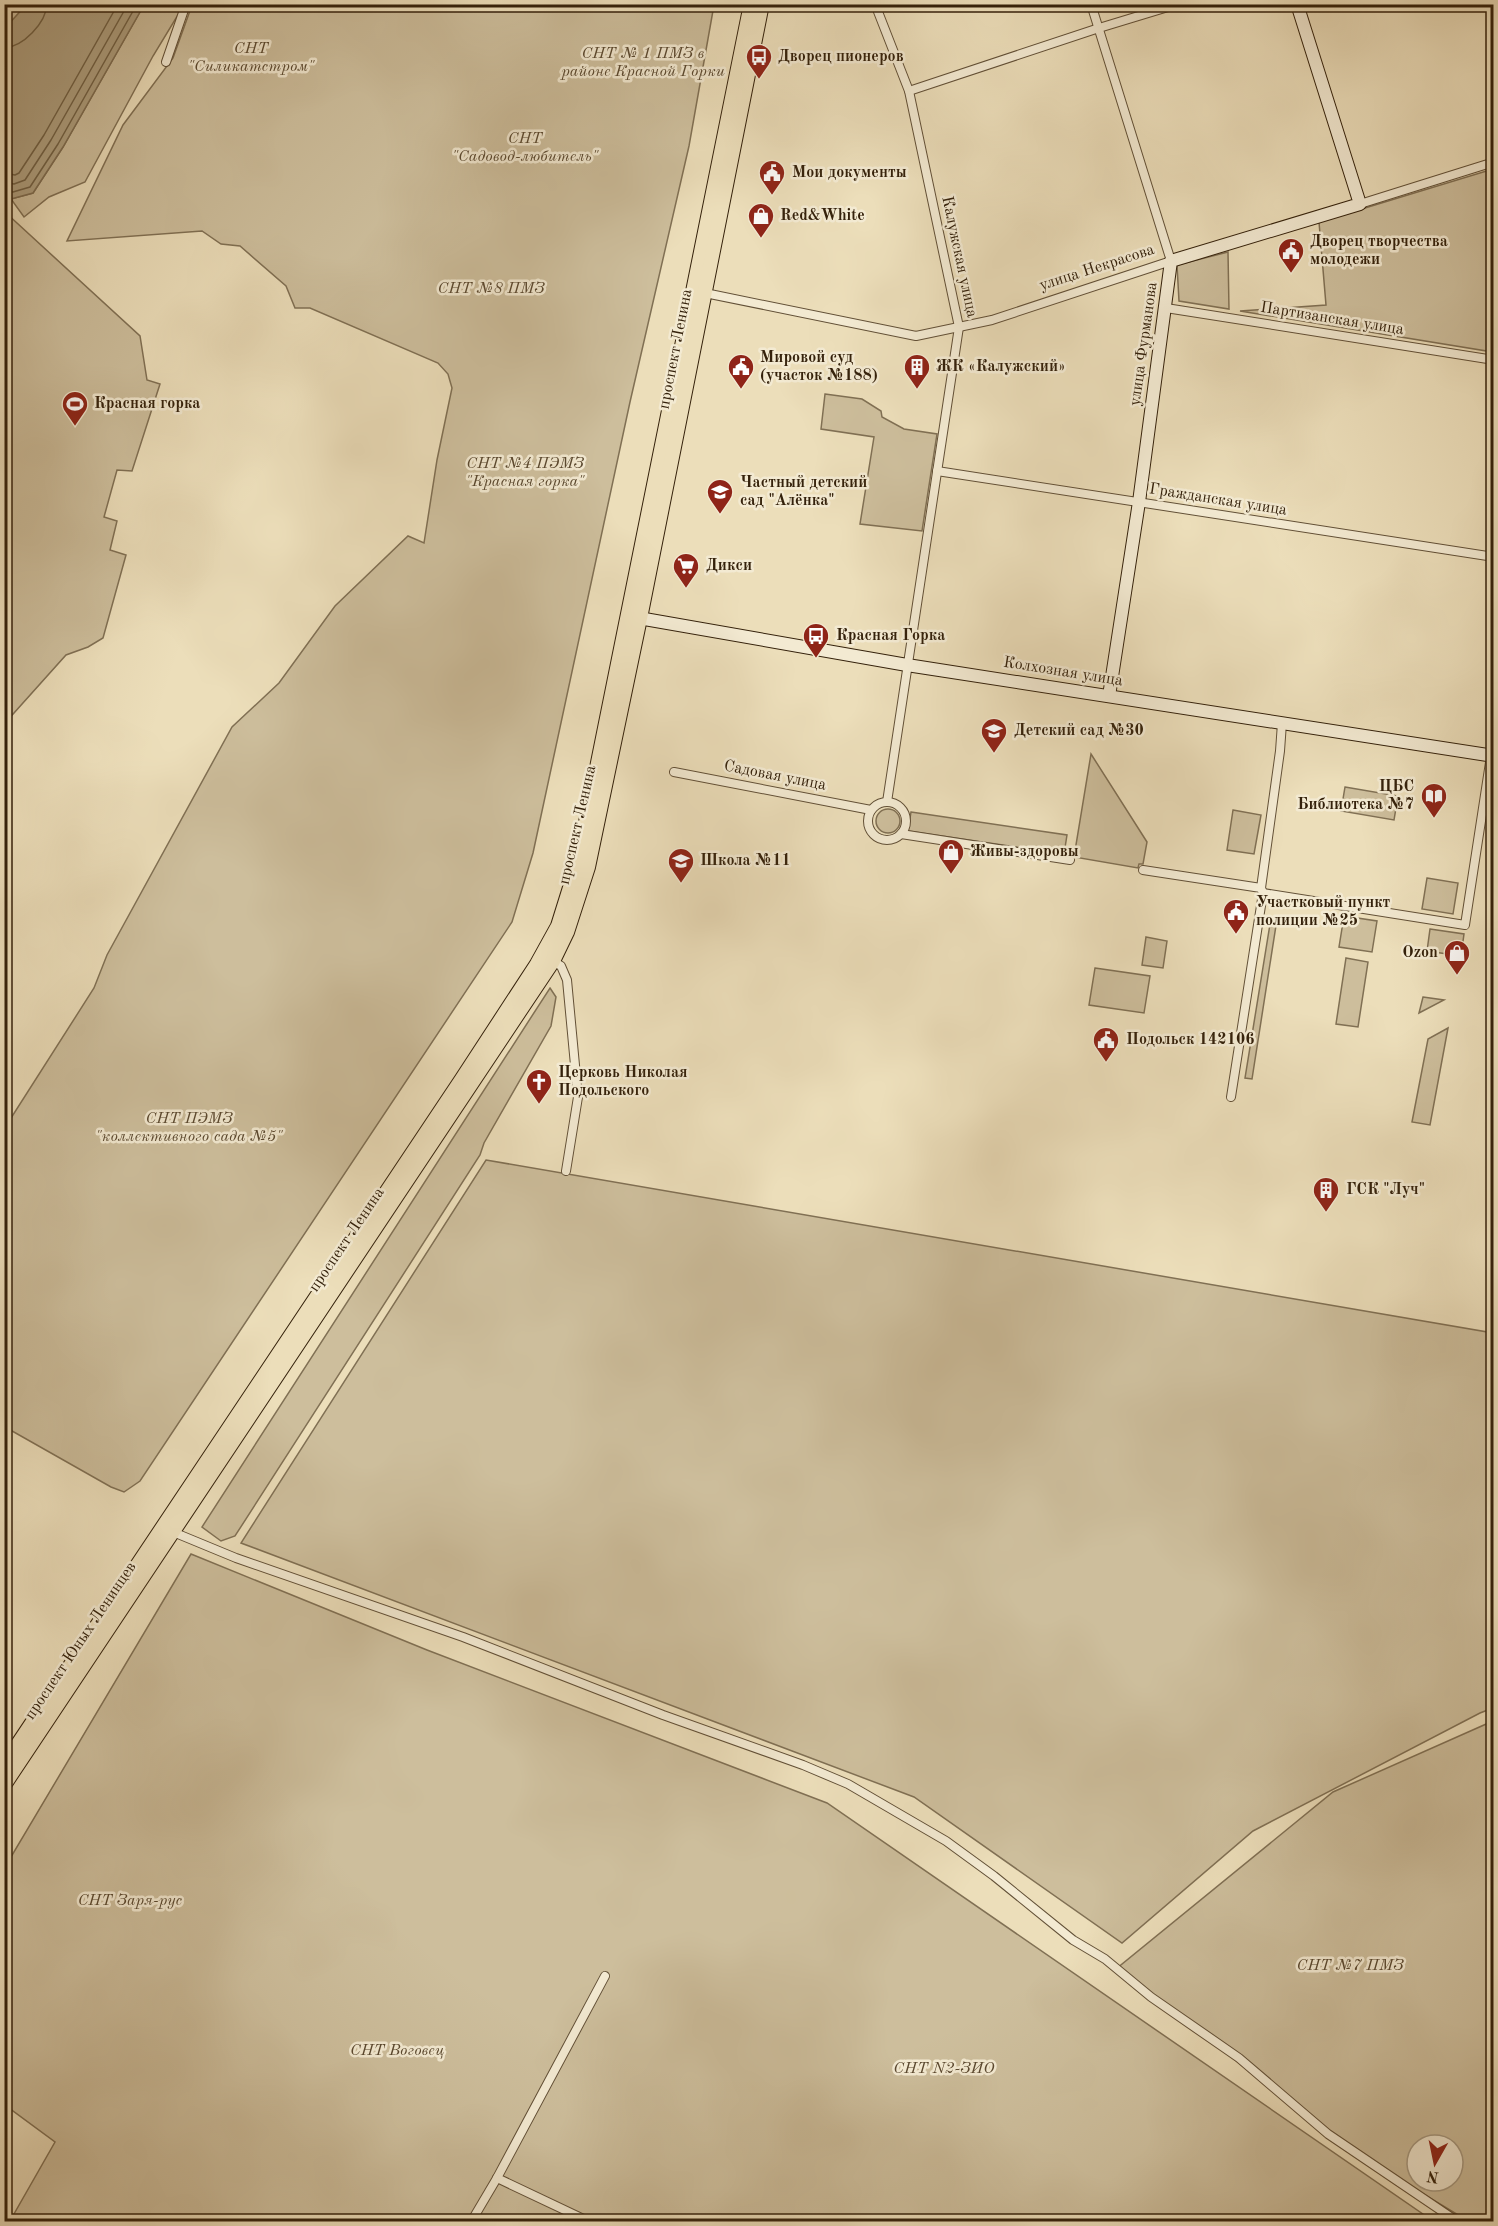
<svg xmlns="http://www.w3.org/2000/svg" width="1498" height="2226" font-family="'Old Standard TT',serif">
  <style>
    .green { fill: #cdbe9c; stroke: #807054; stroke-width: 1.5; fill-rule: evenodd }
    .water { fill: #ad9e7e; stroke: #7d6c50; stroke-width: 1.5 }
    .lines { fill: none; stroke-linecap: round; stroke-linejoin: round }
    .shore { stroke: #706044; stroke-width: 1.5 }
    .street-casing { stroke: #625037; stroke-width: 10 }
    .secondary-casing { stroke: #34210b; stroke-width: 14 }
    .primary-casing { stroke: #34210b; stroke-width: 16 }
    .street { stroke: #f3ead2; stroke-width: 8 }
    .secondary { stroke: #f3ead2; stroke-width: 12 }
    .primary { stroke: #ecdeba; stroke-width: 14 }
    .labels { text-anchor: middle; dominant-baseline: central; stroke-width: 5; stroke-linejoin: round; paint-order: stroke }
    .park-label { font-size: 16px; font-style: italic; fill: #5a482f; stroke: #f3ead2 }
    .poi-label { font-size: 16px; font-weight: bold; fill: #34210b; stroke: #f3ead2; text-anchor: start }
    .street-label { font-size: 16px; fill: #34210b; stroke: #f3ead2 }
  </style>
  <rect width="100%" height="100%" fill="#ecdeba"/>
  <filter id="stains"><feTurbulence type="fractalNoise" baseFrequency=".00333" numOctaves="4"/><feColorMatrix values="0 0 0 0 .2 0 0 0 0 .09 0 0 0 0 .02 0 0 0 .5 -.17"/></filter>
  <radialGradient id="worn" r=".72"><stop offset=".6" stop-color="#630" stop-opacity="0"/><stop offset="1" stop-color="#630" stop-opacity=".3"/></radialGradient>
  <g class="green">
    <path d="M5,5H27L5,28Z"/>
    <path d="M144,5H184L153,56L85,182L49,197L24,217L11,199L33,193L63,147Z"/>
    <path d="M192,5H714L689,146L630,402L533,853L512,922L140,1481L124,1492L111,1487L5,1427L4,1129L94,988L107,955L232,727L279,683L335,606L408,536L424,543L437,460L452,388L448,374L438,363L310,308H295L286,286L240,246L221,244L202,231L67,241L123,125L173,58Z"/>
    <path d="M1493,169V352L1240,311L1326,305L1319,222Z"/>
    <path d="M5,212L140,336L147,380L160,384L132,471L117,470L104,517L117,521L110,550L126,555L103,638L88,647L66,655L5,723Z"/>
    <path d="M1228,252L1229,309L1179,301L1177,265Z"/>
    <path d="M825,394L862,399L881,411L882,417L904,429L937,434L922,531L860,524L874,437L821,429Z"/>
    <path d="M1091,754L1147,842L1143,864H1139L1138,868L1074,857Z"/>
    <path d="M1345,787L1398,796L1394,820L1341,811Z"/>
    <circle cx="888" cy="821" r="12"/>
    <path d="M1233,810L1261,815L1254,854L1227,850Z"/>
    <path d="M911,812L1067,835L1064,854L908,831Z"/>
    <path d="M1427,878L1458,883L1453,914L1422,909Z"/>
    <path d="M1344,916L1377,921L1372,952L1339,947Z"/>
    <path d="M1271,918L1277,919L1252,1079L1245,1078Z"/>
    <path d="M1430,929L1464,934L1461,956L1427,951Z"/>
    <path d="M1146,937L1167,941L1163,968L1142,965Z"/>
    <path d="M1346,958L1368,962L1358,1027L1336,1024Z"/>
    <path d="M1095,968L1150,976L1144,1013L1089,1005Z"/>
    <path d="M550,988L556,997L551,1026L484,1143L480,1155L235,1536L221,1541L202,1527Z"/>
    <path d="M1423,997L1444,1000L1419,1013Z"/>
    <path d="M1448,1028L1430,1125L1412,1122L1428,1039Z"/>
    <path d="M486,1160L1493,1333V1708L1480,1713L1253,1831L1122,1943L914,1797L241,1543Z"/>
    <path d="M191,1554L427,1650L827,1803L1433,2221H10L55,2142L5,2105V1867Z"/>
    <path d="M1493,1721V2221H1468L1362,2157L1116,1969L1333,1792ZM1417,2145H1453V2181H1417Z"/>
  </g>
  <path class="water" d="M27,4L144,5L63,147L33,193L11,199L4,194L5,28Z"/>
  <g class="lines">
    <g class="shore">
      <path d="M4,48C23,47 46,23 47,4"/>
      <path d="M4,173L15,175L19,173L44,135L118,4"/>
      <path d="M4,182L14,184L25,180L51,140L128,4"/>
      <path d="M4,190L13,192L30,187L58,144L137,4"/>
    </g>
    <g class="street-casing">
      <g id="street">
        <path d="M875,4L909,91L959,327L887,802"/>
        <path d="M166,62L186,4"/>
        <path d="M909,91L1099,28L1178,4"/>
        <path d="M1360,204L1494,162"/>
        <path d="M705,293L916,336L992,320L1171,261L1091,4"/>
        <path d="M1166,308L1494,360"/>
        <path d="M937,471L1494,557"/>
        <path d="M674,772L871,810"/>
        <circle cx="887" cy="821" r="19"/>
        <path d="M901,834L1070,860"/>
        <path d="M1143,870L1261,888"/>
        <path d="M1263,893L1465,925L1491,756L1494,725"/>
        <path d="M553,961L561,966L567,980L578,1097L566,1171"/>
        <path d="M1231,1097L1263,893L1261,888L1280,751L1282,723"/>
        <path d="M173,1532L236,1558L463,1637L663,1715L803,1765L848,1784L946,1841L994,1876L1073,1940L1105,1959L1151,1997L1239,2058L1328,2134L1458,2222"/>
        <path d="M497,2178L590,2222"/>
        <path d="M471,2222L497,2178L605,1976"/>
      </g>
    </g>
    <g class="secondary-casing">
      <g id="secondary">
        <path d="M633,617L907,665L1494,756"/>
        <path d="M1109,696L1139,502L1171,261L1360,204L1297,4"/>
      </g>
    </g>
    <g class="primary-casing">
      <g id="primary">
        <path d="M4,1765L462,1079L537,964L558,926L578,862L751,4"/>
        <path d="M4,1785L553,961L567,932L588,867L640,618L762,4"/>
      </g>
    </g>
    <use href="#street" class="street"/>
    <use href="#secondary" class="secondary"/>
    <use href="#primary" class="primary"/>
  </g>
  <defs>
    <g id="bus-pin" transform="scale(1.35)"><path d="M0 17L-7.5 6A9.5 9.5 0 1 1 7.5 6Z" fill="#8f2418" stroke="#f3ead2"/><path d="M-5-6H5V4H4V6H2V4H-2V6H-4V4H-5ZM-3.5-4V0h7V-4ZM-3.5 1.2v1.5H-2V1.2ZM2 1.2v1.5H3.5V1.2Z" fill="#fff"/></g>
    <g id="civic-pin" transform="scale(1.35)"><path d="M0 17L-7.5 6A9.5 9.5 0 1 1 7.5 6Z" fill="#8f2418" stroke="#f3ead2"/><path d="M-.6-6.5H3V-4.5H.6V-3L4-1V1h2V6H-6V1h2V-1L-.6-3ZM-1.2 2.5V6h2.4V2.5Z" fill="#fff"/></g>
    <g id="shop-pin" transform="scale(1.35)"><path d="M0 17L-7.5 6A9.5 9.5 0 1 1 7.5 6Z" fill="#8f2418" stroke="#f3ead2"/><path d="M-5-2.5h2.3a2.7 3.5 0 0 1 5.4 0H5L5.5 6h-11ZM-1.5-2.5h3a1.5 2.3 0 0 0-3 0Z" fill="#fff"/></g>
    <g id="building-pin" transform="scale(1.35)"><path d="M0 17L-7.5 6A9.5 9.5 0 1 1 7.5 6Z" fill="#8f2418" stroke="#f3ead2"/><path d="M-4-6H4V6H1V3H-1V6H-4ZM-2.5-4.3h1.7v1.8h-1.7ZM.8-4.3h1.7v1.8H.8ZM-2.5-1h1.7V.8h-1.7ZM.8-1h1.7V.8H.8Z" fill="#fff"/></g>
    <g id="stadium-pin" transform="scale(1.35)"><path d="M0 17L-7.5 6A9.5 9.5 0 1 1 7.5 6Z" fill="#8f2418" stroke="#f3ead2"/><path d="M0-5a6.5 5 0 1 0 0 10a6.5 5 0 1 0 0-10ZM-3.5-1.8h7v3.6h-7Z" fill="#fff"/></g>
    <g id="school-pin" transform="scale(1.35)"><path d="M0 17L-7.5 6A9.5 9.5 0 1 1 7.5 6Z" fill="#8f2418" stroke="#f3ead2"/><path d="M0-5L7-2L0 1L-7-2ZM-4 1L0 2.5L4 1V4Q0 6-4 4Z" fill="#fff"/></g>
    <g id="supermarket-pin" transform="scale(1.35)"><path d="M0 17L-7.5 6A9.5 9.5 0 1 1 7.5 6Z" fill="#8f2418" stroke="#f3ead2"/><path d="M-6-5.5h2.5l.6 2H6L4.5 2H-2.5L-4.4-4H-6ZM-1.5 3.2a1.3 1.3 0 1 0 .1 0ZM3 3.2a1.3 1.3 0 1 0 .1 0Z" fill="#fff"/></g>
    <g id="library-pin" transform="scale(1.35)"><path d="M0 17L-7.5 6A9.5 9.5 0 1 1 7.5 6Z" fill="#8f2418" stroke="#f3ead2"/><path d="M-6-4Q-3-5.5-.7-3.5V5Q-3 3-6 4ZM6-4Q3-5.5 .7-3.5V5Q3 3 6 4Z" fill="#fff"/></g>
    <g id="church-pin" transform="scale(1.35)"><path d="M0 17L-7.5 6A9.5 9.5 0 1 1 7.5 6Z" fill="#8f2418" stroke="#f3ead2"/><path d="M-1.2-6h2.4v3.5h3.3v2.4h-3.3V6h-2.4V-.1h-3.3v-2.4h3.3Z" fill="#fff"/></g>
  </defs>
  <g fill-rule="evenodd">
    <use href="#bus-pin" x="759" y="57"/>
    <use href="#civic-pin" x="772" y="173"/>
    <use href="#shop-pin" x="761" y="216"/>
    <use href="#civic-pin" x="1291" y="251"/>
    <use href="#civic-pin" x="741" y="367"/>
    <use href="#building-pin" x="917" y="367"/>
    <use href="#stadium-pin" x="75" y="404"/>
    <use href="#school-pin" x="720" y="492"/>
    <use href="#supermarket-pin" x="686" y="566"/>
    <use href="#bus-pin" x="816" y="636"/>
    <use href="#school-pin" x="994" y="731"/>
    <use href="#library-pin" x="1434" y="796"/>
    <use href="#shop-pin" x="951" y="852"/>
    <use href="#school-pin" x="681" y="861"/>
    <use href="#civic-pin" x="1236" y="912"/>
    <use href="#shop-pin" x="1457" y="953"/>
    <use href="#civic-pin" x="1106" y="1040"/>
    <use href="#church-pin" x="539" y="1082"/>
    <use href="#building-pin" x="1326" y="1190"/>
  </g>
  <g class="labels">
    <g class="park-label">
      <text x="251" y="49">СНТ<tspan x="251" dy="18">"Силикатстром"</tspan></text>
      <text x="643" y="54">СНТ № 1 ПМЗ в<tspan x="643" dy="18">районе Красной Горки</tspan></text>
      <text x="525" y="139">СНТ<tspan x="525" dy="18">"Садовод-любитель"</tspan></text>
      <text x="491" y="289">СНТ №8 ПМЗ</text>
      <text x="525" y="464">СНТ №4 ПЭМЗ<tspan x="525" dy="18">"Красная горка"</tspan></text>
      <text x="189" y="1119">СНТ ПЭМЗ<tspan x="189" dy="18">"коллективного сада №5"</tspan></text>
      <text x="130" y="1901">СНТ Заря-рус</text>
      <text x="1350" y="1966">СНТ №7 ПМЗ</text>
      <text x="397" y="2051">СНТ Воговец</text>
      <text x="944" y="2069">СНТ N2-ЗИО</text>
    </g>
    <g class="poi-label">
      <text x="778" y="57">Дворец пионеров</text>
      <text x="792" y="173">Мои документы</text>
      <text x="780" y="216">Red&amp;White</text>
      <text x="1310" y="242">Дворец творчества<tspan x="1310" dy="18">молодежи</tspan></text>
      <text x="760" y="358">Мировой суд<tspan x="760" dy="18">(участок №188)</tspan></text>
      <text x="936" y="367">ЖК «Калужский»</text>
      <text x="94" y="404">Красная горка</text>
      <text x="740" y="483">Частный детский<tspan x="740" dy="18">сад "Алёнка"</tspan></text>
      <text x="706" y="566">Дикси</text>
      <text x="836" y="636">Красная Горка</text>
      <text x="1014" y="731">Детский сад №30</text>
      <text x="1414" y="787" text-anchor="end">ЦБС<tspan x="1414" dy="18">Библиотека №7</tspan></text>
      <text x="970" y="852">Живы-здоровы</text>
      <text x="700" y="861">Школа №11</text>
      <text x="1256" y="903">Участковый пункт<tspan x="1256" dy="18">полиции №25</tspan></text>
      <text x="1438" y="953" text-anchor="end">Ozon</text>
      <text x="1126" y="1040">Подольск 142106</text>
      <text x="558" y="1073">Церковь Николая<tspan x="558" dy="18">Подольского</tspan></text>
      <text x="1346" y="1190">ГСК "Луч"</text>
    </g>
    <g class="street-label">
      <text transform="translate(959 257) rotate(78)">Калужская улица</text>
      <text transform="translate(1097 268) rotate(-18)">улица Некрасова</text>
      <text transform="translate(1332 319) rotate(9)">Партизанская улица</text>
      <text transform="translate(1144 344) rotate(-82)">улица Фурманова</text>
      <text transform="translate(676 349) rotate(-79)">проспект Ленина</text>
      <text transform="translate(1218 500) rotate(9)">Гражданская улица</text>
      <text transform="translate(1063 672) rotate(9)">Колхозная улица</text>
      <text transform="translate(775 776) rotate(11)">Садовая улица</text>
      <text transform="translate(578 825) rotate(-77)">проспект Ленина</text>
      <text transform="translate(347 1240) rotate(-56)">проспект Ленина</text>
      <text transform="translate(81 1641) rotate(-56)">проспект Юных Ленинцев</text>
    </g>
  </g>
  <rect width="1498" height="2226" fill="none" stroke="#ecdeba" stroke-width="24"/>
  <rect x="6" y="6" width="1486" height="2214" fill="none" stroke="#34210b" stroke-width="3"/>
  <rect x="12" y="12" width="1474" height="2202" fill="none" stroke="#34210b" stroke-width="1.5"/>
  <g transform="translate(1435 2163) rotate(189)"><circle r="28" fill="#f3ead2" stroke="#a79a82" stroke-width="1.5"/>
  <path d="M0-4.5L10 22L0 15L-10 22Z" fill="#8f2418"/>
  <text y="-9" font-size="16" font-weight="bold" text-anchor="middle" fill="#34210b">N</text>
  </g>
  <rect width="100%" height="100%" filter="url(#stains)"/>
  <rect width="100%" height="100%" fill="url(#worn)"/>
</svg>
